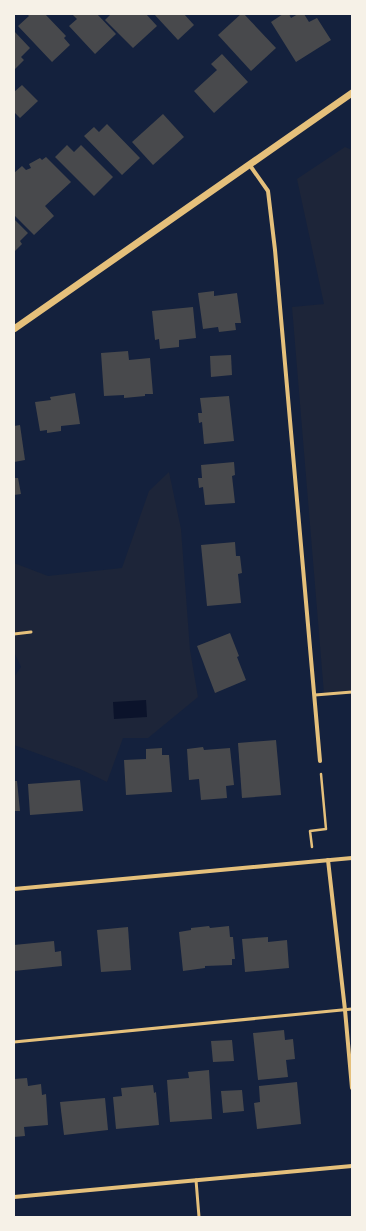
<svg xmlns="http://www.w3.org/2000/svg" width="366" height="1231" font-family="Barlow,sans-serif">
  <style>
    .green { fill: #1d2539 }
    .water { fill: #0b132b }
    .building { fill: #48494c }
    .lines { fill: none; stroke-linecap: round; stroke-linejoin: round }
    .path { stroke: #e5c07b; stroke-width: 2.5 }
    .service { stroke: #e5c07b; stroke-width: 3 }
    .minor { stroke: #e5c07b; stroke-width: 4 }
    .tertiary { stroke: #e5c07b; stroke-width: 7 }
  </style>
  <rect width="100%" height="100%" fill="#14213d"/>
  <g class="green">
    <path d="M345,147L352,150V692L324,694L292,307L324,304L297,179Z"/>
    <path d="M169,472L181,529L190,650L198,697L148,738H123L107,782L80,769L14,745V677L21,667L14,652V563L48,576L122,568L149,491Z"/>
  </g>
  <path class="water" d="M146,700L147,717L114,719L113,702Z"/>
  <g class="building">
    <path d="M27,14H45L66,36L64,38L70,45L52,62L18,26L29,16Z"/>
    <path d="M72,14H97L116,34L95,54L69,26L77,19Z"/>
    <path d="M111,14H146L157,26L133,48L105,20Z"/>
    <path d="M154,14H184L194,25L178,40Z"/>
    <path d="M241,14H244L276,48L251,71L218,35Z"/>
    <path d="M283,14H289L291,18L298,14H304L309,22L317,18L331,40L296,62L271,22Z"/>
    <path d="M14,31L30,48L21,57L24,60L14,70Z"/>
    <path d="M222,54L248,82L214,113L194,91L217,70L211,64Z"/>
    <path d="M22,85L38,101L20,118L14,112V92Z"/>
    <path d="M163,114L184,137L153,165L132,142Z"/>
    <path d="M107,124L140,158L122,175L84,136L94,127L99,132Z"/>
    <path d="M67,145L74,152L81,145L113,177L94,196L55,157Z"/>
    <path d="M46,157L71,182L45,206L54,216L34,235L14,215V173L22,166L26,170L31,168L29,164L40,158L42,160Z"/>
    <path d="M14,219L28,233L20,241L22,244L14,252Z"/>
    <path d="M214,291V296L237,293L241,323H235L236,330L219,332L218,327L203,329L198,293Z"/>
    <path d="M193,307L196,338L179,340V347L160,349L159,339L155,340L152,311Z"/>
    <path d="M128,351L129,360L150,358L153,394H145V396L124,398V395L104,396L101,353Z"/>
    <path d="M231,355L232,375L211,377L210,356Z"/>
    <path d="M75,393L80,424L61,426V431L47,433V430L40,431L35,402L51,400L50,397Z"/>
    <path d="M229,396L234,441L204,444L202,422L199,423L198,413H202L200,398Z"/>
    <path d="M20,425L25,460L14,462V426Z"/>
    <path d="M234,462L235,475L232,476L235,503L205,505L203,487L199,488L198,478H202L201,465Z"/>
    <path d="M14,478H18L21,494L14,495Z"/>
    <path d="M235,542L236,556H240L242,573L238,574L241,603L207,606L201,545Z"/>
    <path d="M230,633L239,656L237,657L246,680L215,693L197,646Z"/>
    <path d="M276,740L281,795L242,798L238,743Z"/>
    <path d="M203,747L204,750L230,748L234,785L226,786L227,798L201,800L199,779L189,780L187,749Z"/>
    <path d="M162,748V755H169L172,792L126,795L124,760L146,759V749Z"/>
    <path d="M80,780L83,811L30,815L28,784Z"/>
    <path d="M14,781H17L20,811H14Z"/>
    <path d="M209,926L210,928L229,926L230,937H233L235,959H232V965L205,966V968L183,971L179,932L191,930V928Z"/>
    <path d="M128,927L131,970L101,972L97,930Z"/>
    <path d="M268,937V942L287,940L289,968L245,972L242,939Z"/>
    <path d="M54,941L55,952L61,951L62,966L14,971V945Z"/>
    <path d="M284,1030L285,1040L293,1039L295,1059L286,1060L288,1077L258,1080L253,1033Z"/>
    <path d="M232,1040L234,1061L213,1062L211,1041Z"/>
    <path d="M209,1070L212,1119L170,1122L167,1080L189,1078L188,1072Z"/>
    <path d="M27,1078L28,1086L41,1084L42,1095L46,1094L48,1125L24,1127L25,1136L14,1137V1079Z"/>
    <path d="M297,1082L301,1124L257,1129L254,1103L260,1102L259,1086Z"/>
    <path d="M153,1085L154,1093L156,1092L159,1125L116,1129L113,1097L122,1096L121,1088Z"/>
    <path d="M242,1090L244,1111L223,1113L221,1091Z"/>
    <path d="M105,1098L108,1130L64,1135L60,1102Z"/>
  </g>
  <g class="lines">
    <path class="path" d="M312,847L310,831L326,829L321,774"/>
    <g class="service">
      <path d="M14,634L31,632"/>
      <path d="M315,695L352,692"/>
      <path d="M14,1042L352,1009"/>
      <path d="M196,1180L199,1217"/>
    </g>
    <g class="minor">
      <path d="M249,164L268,191L275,250L320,761"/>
      <path d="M328,860L345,1010L352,1088"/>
      <path d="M14,889L352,858"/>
      <path d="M14,1197L352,1166"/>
    </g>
    <path class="tertiary" d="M14,329L352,93"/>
  </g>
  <rect width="366" height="1231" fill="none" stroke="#f6f1e7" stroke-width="30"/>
</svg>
